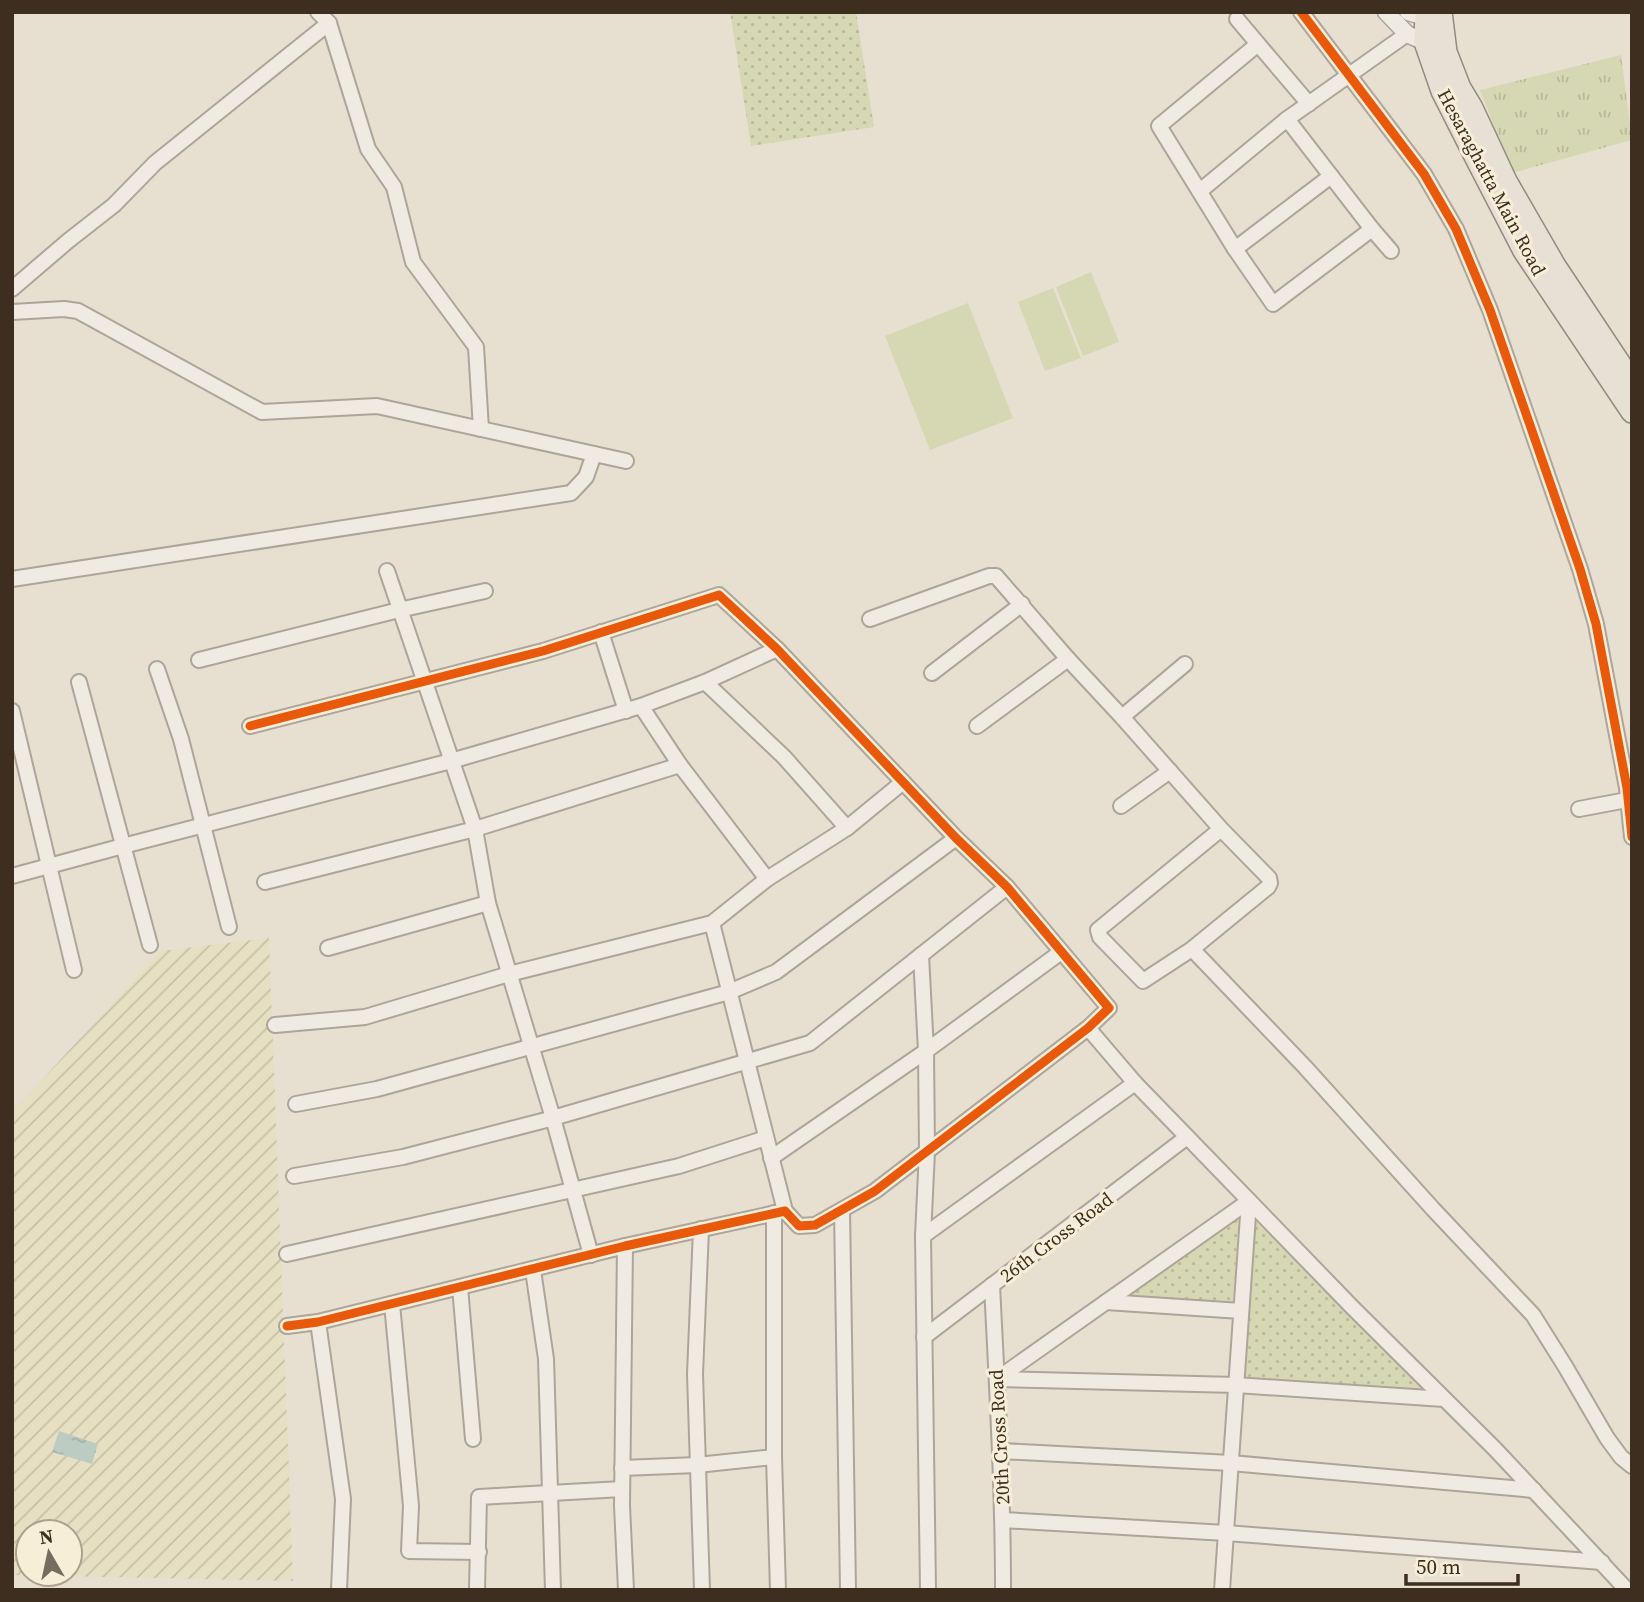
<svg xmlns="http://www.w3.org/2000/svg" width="1644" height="1602" font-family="'Source Serif 4',serif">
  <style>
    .farmland { fill: url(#farmland-furrows); fill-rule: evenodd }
    .grass { fill: url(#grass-tufts) }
    .park { fill: url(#park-dots) }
    .garden { fill: #d6d7b3 }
    .water { fill: url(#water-ripples) }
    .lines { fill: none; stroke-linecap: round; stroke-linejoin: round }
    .minor-casing { stroke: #ada599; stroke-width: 18 }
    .tertiary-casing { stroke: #ada599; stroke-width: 19 }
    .primary-casing { stroke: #928b80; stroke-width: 24 }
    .minor { stroke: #efebe3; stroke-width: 14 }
    .tertiary { stroke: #efebe3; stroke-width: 16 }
    .primary { stroke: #e6e1d4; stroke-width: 21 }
    .cycleway-casing { stroke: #f7eed8; stroke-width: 13 }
    .cycleway { stroke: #e8590c; stroke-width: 9 }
    .labels { text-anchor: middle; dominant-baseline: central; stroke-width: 6; stroke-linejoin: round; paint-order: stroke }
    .street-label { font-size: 19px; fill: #3d2e20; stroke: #f7eed8 }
  </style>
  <defs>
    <pattern id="farmland-furrows" width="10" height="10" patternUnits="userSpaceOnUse" patternTransform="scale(1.75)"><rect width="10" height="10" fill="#e6dfc2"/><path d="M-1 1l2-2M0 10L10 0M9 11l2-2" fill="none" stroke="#c6c0a6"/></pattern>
    <pattern id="grass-tufts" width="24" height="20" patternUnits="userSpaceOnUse" patternTransform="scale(1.75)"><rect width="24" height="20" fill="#d6d7b3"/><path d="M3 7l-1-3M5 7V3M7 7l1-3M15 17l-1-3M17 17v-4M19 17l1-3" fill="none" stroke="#b9b99a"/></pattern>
    <pattern id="park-dots" width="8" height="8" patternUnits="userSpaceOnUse" patternTransform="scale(1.75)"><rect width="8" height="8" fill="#d6d7b3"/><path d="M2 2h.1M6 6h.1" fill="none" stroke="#b9b99a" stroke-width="1.8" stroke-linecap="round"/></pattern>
    <pattern id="water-ripples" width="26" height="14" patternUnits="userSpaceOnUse" patternTransform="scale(1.75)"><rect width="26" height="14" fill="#bcccc2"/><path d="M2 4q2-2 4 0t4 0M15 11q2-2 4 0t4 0" fill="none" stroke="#a2b0a6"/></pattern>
  </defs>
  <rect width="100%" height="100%" fill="#e7e0d1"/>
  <path class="farmland" d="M269,938L293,1581L12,1575V1112L161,951ZM28,1532H70V1574H28Z"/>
  <path class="grass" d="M1621,55L1632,140L1512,173L1480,90Z"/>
  <g class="park">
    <path d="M730,12H856L874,127L751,146Z"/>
    <path d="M1239,1215L1233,1302L1122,1297Z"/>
    <path d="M1256,1217L1425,1392L1242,1377Z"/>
  </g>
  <g class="garden">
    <path d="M1091,272L1119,342L1083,356L1056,287Z"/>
    <path d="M1053,288L1081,358L1045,371L1018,302Z"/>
    <path d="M968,303L1013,418L930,450L885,336Z"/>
  </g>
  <path class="water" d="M59,1431L98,1444L92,1464L52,1452Z"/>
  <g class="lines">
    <g class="minor-casing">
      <g id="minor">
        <path d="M318,12L329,23L368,149L394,187L413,262L476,347L481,429"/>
        <path d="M1301,12L1424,174L1456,229L1490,310L1580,569L1596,624L1627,788L1632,837"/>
        <path d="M1237,19L1258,44"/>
        <path d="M1309,104L1258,44L1159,126L1235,249L1273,304L1372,229"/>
        <path d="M1287,119L1372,229L1391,251"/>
        <path d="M1200,191L1287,119L1407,34"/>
        <path d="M1235,249L1331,176"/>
        <path d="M12,289L68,241L114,205L155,163L329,23"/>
        <path d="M12,312L64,309L78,311L262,412L377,406L626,461"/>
        <path d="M387,571L475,829L488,903L553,1118L591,1255"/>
        <path d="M12,579L571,493L586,477L594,454"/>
        <path d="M870,619L989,576H996L1068,659L1122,717L1221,829L1269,878L1270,883L1268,887L1192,949L1143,981L1100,937L1098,930L1221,829"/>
        <path d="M601,632L626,711"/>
        <path d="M199,660L399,610L485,591"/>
        <path d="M157,669L181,739L229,927"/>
        <path d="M932,673L1022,604"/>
        <path d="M79,682L150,945"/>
        <path d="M705,682L784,757L847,828"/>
        <path d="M641,706L680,765L767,879"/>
        <path d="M12,711L74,970"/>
        <path d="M1122,717L1185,664"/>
        <path d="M250,726L543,651L719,595L777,649L956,838L1007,887L1109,1008L1088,1028L875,1191L815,1225L799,1226L785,1211L625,1246L318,1322L287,1326"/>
        <path d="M977,726L1068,659"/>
        <path d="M1121,806L1170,771"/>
        <path d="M1579,809L1632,799"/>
        <path d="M12,876L123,846L451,761L641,706L705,682L777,649"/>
        <path d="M265,882L475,829L680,765"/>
        <path d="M712,923L785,1211"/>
        <path d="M328,948L488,903"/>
        <path d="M1192,949L1305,1067L1433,1209L1533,1315L1565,1366L1607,1438L1621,1457L1632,1466"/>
        <path d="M921,955L926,1051L927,1151L923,1236"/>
        <path d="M275,1025L365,1017L509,974L712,923L767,879L847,828L903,782"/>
        <path d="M1088,1028L1135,1083L1352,1307L1495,1449L1627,1590"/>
        <path d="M296,1104L377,1089L729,992L776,972L956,838"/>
        <path d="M771,1158L926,1051L1061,952"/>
        <path d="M294,1176L403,1157L546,1120L810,1043L1007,887"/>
        <path d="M842,1210L848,1590"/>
        <path d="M774,1213V1457L778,1590"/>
        <path d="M701,1229L695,1374L702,1590"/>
        <path d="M625,1246L622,1506L626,1590"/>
        <path d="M287,1254L679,1166L766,1138"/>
        <path d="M533,1270L546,1359L553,1590"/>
        <path d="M992,1285C997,1387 1003,1488 1003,1590"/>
        <path d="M460,1287L473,1439"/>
        <path d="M1106,1302L1241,1311"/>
        <path d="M392,1304L411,1506L409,1551L479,1552"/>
        <path d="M318,1322L343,1499L339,1590"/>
        <path d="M924,1337L1187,1137"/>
        <path d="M997,1379L1236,1385L1444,1399"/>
        <path d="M997,1379L1249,1201"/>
        <path d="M1001,1451L1231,1463L1534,1490"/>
        <path d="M622,1468L697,1465L774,1457"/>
        <path d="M1003,1520L1226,1533L1602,1562"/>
        <path d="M477,1590L479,1497L622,1489"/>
        <path d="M928,1590L923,1236L1135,1083"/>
        <path d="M1222,1590L1249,1201"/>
      </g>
    </g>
    <g class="tertiary-casing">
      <g id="tertiary">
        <path d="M1386,12L1407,34L1434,46"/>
        <path d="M1408,12L1425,17L1437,16"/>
      </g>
    </g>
    <g class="primary-casing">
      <g id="primary">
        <path d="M1426,12L1425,42L1442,91L1478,162L1524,251L1632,412"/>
        <path d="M1441,12L1446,52L1460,88L1472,108L1506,181L1555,266L1632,382"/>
      </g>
    </g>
    <use href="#minor" class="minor"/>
    <use href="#tertiary" class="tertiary"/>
    <use href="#primary" class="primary"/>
    <g class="cycleway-casing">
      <g id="cycleway">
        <path d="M1301,12L1424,174L1456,229L1490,310L1580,569L1596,624L1627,788L1632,837"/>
        <path d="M250,726L543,651L719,595L777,649L956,838L1007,887L1109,1008L1088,1028L875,1191L815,1225L799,1226L785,1211L625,1246L318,1322L287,1326"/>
      </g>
    </g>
    <use href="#cycleway" class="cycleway"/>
  </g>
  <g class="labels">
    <g class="street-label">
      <text transform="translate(1492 182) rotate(62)">Hesaraghatta Main Road</text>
      <text transform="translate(1056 1237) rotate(-37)">26th Cross Road</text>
      <text transform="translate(999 1437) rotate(-93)">20th Cross Road</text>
    </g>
  </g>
  <rect width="1644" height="1602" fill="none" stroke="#3d2e20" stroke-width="28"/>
  <g transform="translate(49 1553) rotate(351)"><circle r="33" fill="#f7eed8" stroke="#ada18e" stroke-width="2"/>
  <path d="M0-5L12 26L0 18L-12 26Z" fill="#786c5e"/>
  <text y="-10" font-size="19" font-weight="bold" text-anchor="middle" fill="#3d2e20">N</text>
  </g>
  <path d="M1406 1574v10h112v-10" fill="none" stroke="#3d2e20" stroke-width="3.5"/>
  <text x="1416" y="1574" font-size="21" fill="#3d2e20" stroke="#f7eed8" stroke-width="5" paint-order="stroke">50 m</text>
</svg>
